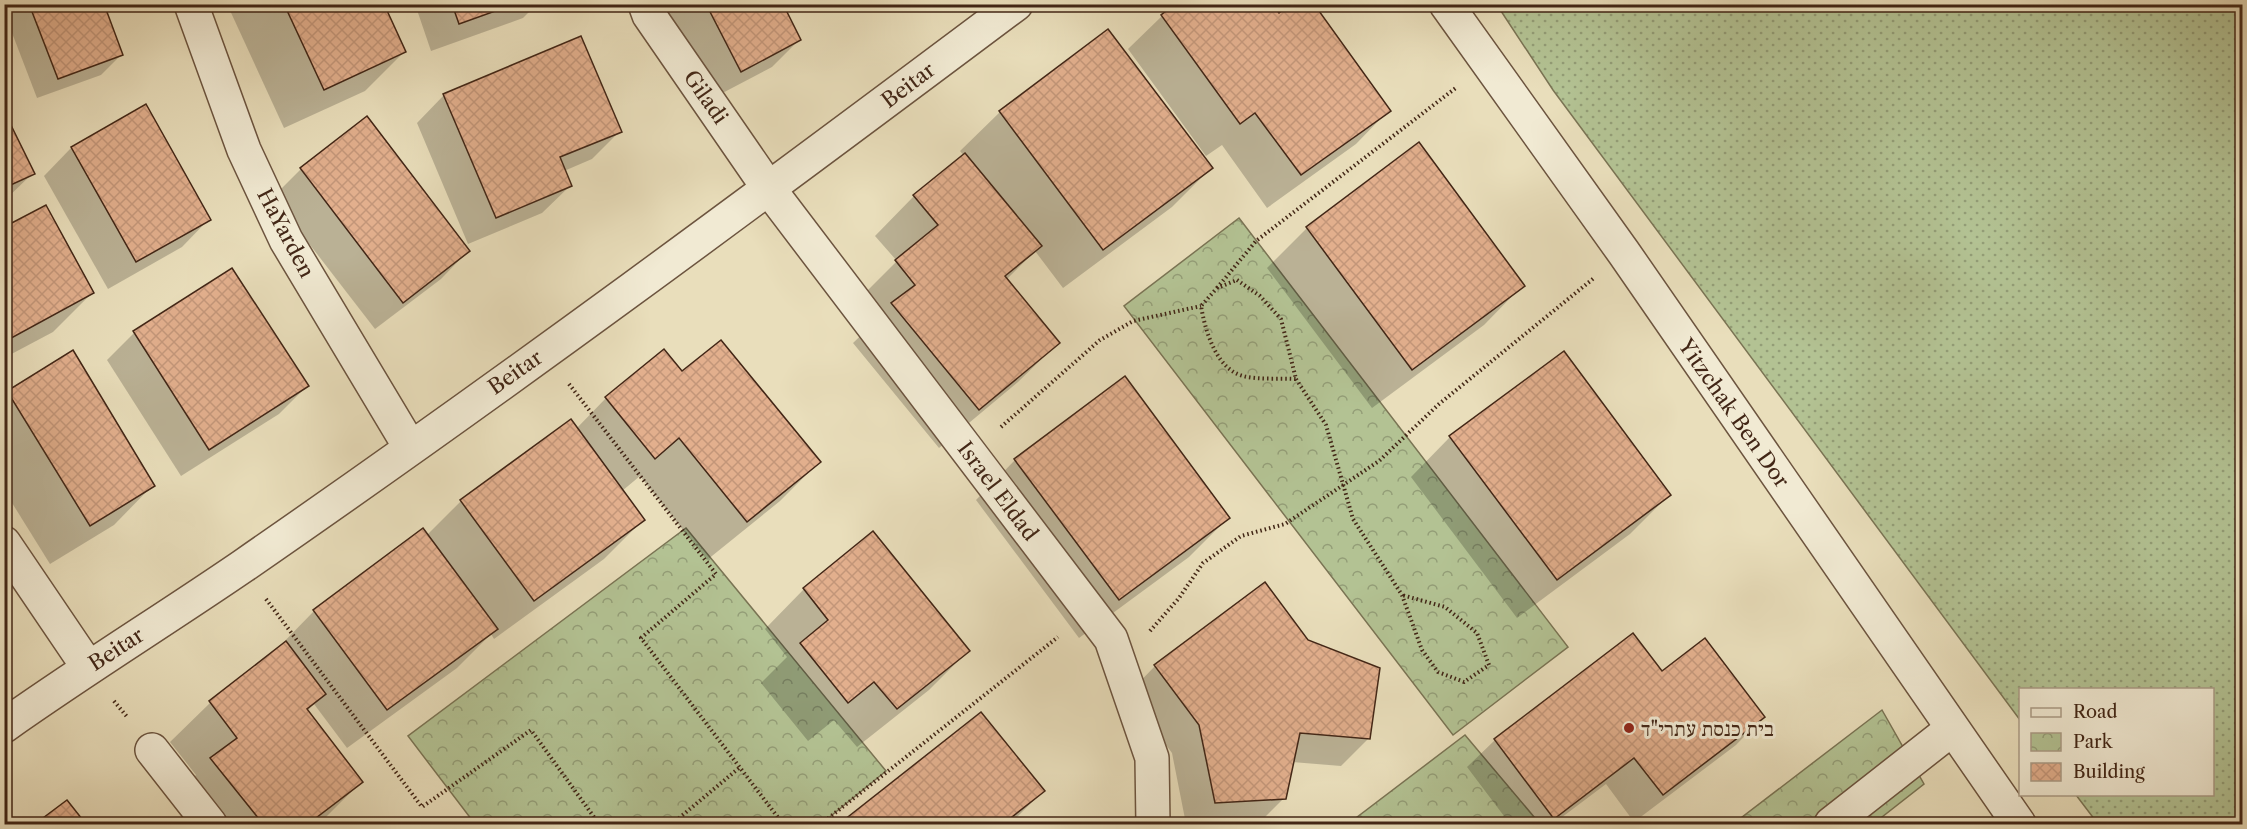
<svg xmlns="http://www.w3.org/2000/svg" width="2247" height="829" font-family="'Libre Caslon Text','Frank Ruhl Libre',serif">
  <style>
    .grass { fill: url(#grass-dots); stroke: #7a7454; stroke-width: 1.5 }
    .park { fill: url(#park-crowns); stroke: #7a7454; stroke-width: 1.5 }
    .shadow { fill: #0003 }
    .building { fill: url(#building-cross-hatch); stroke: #422616; stroke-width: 1.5 }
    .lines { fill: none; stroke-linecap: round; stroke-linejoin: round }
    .minor-casing { stroke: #6c543f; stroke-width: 36 }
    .path { stroke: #422616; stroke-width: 4; stroke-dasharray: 1.5 3; stroke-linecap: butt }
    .minor { stroke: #f1ead3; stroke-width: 33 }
    .poi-dot { fill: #8f2418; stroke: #f1ead3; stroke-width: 2 }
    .labels { text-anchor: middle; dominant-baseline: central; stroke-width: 6; stroke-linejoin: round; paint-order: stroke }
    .street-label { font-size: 21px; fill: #422616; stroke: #f1ead3 }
    .poi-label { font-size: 21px; fill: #422616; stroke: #f1ead3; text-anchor: start }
  </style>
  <defs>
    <pattern id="grass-dots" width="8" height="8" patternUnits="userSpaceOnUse" patternTransform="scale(1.5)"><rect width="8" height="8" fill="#b3c293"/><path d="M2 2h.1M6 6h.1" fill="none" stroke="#939d77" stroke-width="1.8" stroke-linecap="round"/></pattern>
    <pattern id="park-crowns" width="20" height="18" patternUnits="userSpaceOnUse" patternTransform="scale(1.5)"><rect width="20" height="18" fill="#b3c293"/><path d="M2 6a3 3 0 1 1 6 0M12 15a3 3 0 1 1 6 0" fill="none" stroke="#939d77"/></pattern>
    <pattern id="building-cross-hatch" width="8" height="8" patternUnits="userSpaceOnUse" patternTransform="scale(1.5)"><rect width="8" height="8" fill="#e2af8d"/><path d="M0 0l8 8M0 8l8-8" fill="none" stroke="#c39679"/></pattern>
  </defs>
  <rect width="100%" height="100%" fill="#e9debb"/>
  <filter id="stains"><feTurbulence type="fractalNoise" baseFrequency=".00333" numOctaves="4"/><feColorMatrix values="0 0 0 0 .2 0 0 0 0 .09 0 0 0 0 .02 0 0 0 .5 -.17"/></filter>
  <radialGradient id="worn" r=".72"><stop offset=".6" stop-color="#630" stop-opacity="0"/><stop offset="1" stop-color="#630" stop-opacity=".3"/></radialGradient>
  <path class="grass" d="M1497,5H2242V824H2098L2076,795L2212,794V690H2020V720L1553,90Z"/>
  <g class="park">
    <path d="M1239,218L1568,647L1453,735L1124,306Z"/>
    <path d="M686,528L886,771L821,824H475L408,736Z"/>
    <path d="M1882,710L1924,784L1873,824H1733Z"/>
    <path d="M1465,735L1540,824H1348Z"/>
  </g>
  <g class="shadow">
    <path d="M4,4H102L121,55L101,75L37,98L4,12Z"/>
    <path d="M227,4H382L404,52L365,91L284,128Z"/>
    <path d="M415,4H537L523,18L431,51Z"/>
    <path d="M664,4H801L785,13L799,40L772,67L713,98Z"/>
    <path d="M1178,4L1278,15L1389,110L1356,144L1267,208L1222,145L1206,156L1128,49L1162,16Z"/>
    <path d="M1108,31L1211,168L1172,207L1063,288L1035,251L1006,280L1058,343L1018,382L939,448L853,343L875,322L857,301L897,261L875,236L914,196L964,156L960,151L1000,112Z"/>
    <path d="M444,95L620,131L592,159L564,171L570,186L542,213L468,244L417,123Z"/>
    <path d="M4,115L33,173L4,201Z"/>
    <path d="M1418,145L1523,285L1484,325L1372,408L1267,268L1307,228Z"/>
    <path d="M71,148L209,219L182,247L108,289L44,176Z"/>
    <path d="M301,169L468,251L441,279L375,329L273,197Z"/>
    <path d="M4,228L92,293L53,332L4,358Z"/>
    <path d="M134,333L307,386L279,414L181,476L107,360Z"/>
    <path d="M682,373L819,462L780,501L707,560L640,476L622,491L643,520L604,559L494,639L491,634L457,668L347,748L314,704L307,711L361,782L322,821L317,824H192L172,799L196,775L170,742L210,703L275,651L314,611L427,535L461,501L576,429L606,398Z"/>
    <path d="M8,392L153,485L114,525L50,564L4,490V395Z"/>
    <path d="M1450,437L1669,495L1630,534L1517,618L1411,477Z"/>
    <path d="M1015,460L1228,518L1189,557L1079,638L976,500Z"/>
    <path d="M873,533L968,651L929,690L857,747L834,720L808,741L761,683L787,657L765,629L804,589Z"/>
    <path d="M1155,666L1369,738L1341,766L1292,762L1284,798L1258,824H1186L1172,753L1128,694Z"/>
    <path d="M1661,673L1763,717L1736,745L1634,822L1606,784L1553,824H1510L1467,767L1495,740Z"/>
    <path d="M980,714L1043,791L1010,824H842Z"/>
    <path d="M66,802L84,824H38Z"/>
  </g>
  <g class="building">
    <path d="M29,4H104L123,55L58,79Z"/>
    <path d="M284,4H384L406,52L324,90Z"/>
    <path d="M452,4H515L459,24Z"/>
    <path d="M706,4H783L801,40L741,72Z"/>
    <path d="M1175,4H1272L1279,13L1290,4H1314L1391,111L1301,175L1255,113L1240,124L1161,15Z"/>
    <path d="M1108,29L1213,168L1103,250L999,111Z"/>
    <path d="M581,36L622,132L560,157L572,186L496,218L443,94Z"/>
    <path d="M146,104L211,220L136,262L71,147Z"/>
    <path d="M4,111L35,174L4,188Z"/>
    <path d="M367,116L470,251L403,303L300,168Z"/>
    <path d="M1419,142L1525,286L1412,370L1306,227Z"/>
    <path d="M965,153L1042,246L1005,276L1060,343L979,410L891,303L915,285L895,260L938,225L913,195Z"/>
    <path d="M46,205L94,293L4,342V227Z"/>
    <path d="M232,268L309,386L209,450L133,331Z"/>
    <path d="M721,340L821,462L747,522L679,438L655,459L605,397L664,349L682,371Z"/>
    <path d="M73,350L155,486L90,526L7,391Z"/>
    <path d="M1564,351L1671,495L1557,580L1449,436Z"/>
    <path d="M1125,376L1230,518L1119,600L1014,459Z"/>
    <path d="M571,419L645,520L534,601L460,500Z"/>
    <path d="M423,528L498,629L387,710L313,610Z"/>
    <path d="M873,531L970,651L897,709L874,682L848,703L800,643L828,620L803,588Z"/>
    <path d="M1265,582L1308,640L1380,668L1370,739L1300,733L1286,799L1215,803L1199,725L1154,665Z"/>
    <path d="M1633,633L1662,671L1705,638L1765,717L1663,795L1634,758L1554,819L1494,739Z"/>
    <path d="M286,641L326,694L307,709L363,782L308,824H263L210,758L237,738L209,701Z"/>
    <path d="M981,712L1045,791L1003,824H839Z"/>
    <path d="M67,800L86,824H35Z"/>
  </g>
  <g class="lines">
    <g class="minor-casing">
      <g id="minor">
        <path d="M191,4L244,150L286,240L410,447"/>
        <path d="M645,4L649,15L769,189L1111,639L1152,758L1153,824"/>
        <path d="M1446,4L1624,253L2019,824"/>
        <path d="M4,543L88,667"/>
        <path d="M4,726C83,670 164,620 243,566C505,385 761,195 1016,4"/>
        <path d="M152,750L210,824"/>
        <path d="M1831,824L1952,729"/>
      </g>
    </g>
    <g class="path">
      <path d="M1237,280L1260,296L1281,319L1296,379C1279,378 1259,380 1243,376C1216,369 1205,330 1201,306L1217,288Z"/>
      <path d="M1217,288L1256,241L1457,87"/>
      <path d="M1296,379L1326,425L1353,519L1402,595L1422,650L1438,672L1464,682L1489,665L1477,633L1445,607L1402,595"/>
      <path d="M569,384L716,574L641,638L783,824"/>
      <path d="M1001,427L1100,340L1133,321L1201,306"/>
      <path d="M266,599L422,807L531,730L599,824"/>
      <path d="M1150,631L1179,598L1203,563L1241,536L1285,524L1379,461L1439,404L1594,278"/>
      <path d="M114,701L128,718"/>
      <path d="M672,824L739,768"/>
      <path d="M821,824L1058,637"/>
    </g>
    <use href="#minor" class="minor"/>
  </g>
  <circle class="poi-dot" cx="1629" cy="728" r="6"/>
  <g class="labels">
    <g class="street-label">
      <text transform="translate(908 85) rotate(-37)">Beitar</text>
      <text transform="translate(706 97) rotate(55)">Giladi</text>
      <text transform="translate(286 233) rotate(62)">HaYarden</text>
      <text transform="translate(515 372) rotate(-35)">Beitar</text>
      <text transform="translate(1734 413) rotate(55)">Yitzchak Ben Dor</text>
      <text transform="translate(998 491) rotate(53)">Israel Eldad</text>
      <text transform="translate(116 649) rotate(-33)">Beitar</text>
    </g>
    <g class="poi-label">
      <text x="1641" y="728">בית כנסת עתרי"ד</text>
    </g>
  </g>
  <rect width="2247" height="829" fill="none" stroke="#e9debb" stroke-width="24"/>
  <rect x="6" y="6" width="2235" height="817" fill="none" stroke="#422616" stroke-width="3"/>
  <rect x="12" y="12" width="2223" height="805" fill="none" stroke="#422616" stroke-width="1.5"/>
  <rect x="2019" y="688" width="195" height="108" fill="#f1ead3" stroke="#ab9c87" stroke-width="1.5"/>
  <rect x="2031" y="708" width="30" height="9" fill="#f1ead3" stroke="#ab9c87" stroke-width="1.5"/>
  <text x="2073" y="718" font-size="18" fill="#422616">Road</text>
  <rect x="2031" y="733" width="30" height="18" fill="url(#park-crowns)" stroke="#ab9c87" stroke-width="1.5"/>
  <text x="2073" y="748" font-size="18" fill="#422616">Park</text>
  <rect x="2031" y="763" width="30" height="18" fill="url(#building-cross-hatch)" stroke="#ab9c87" stroke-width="1.5"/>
  <text x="2073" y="778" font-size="18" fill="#422616">Building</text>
  <rect width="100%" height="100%" filter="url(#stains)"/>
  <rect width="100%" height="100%" fill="url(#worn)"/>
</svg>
